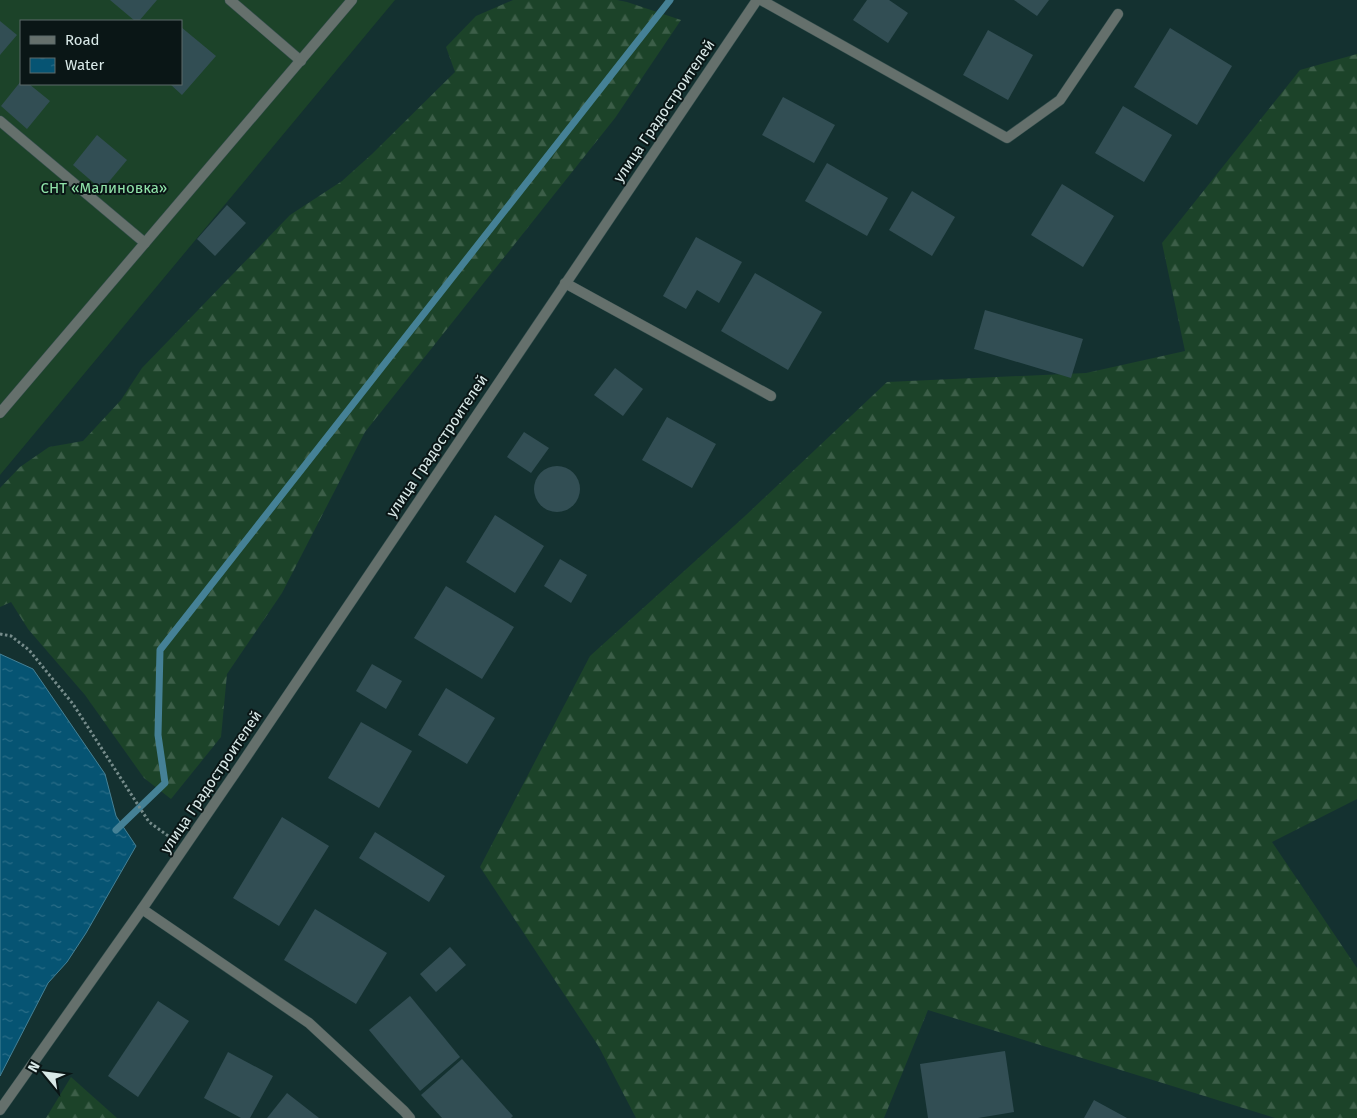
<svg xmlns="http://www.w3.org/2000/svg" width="1357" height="1118" font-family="'Fira Sans',sans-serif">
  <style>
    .forest { fill: url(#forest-firs) }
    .garden { fill: #1c4329; fill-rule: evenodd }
    .water { fill: url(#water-ripples); stroke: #458196 }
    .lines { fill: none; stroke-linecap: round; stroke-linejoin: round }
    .stream { stroke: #458196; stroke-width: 7 }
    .building { fill: #324e54 }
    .lane-casing { stroke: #344e4d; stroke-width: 11 }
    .street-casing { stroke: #344e4d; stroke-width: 11 }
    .path { stroke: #768c8b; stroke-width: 3; stroke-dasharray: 2.5 2.5; stroke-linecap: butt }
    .lane { stroke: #65706c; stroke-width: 10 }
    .street { stroke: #65706c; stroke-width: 10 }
    .labels { text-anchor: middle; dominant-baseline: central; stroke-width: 4; stroke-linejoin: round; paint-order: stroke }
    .street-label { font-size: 15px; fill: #d9e9e8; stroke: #0a1616 }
    .park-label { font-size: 15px; fill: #90e3a9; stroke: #0a1616 }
  </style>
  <defs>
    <pattern id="forest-firs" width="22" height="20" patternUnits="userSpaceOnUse" patternTransform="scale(1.25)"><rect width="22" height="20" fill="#1c4329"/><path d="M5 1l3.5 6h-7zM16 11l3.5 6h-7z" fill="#3c5e48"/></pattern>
    <pattern id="water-ripples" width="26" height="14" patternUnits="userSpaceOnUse" patternTransform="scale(1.25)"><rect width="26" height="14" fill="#065473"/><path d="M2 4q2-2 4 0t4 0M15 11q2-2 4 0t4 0" fill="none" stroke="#2a6d87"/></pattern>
  </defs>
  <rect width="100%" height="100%" fill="#143130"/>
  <g class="forest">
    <path d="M513,0H617L627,2L681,20L615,118L365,432L282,593L227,674L221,737L171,799L144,778L85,695L28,629L11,602L0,607V488L20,467L49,447L83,441L121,400L142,368L290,215L342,181L372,154L455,72L446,47L476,16Z"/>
    <path d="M1357,54V799L1272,842L1357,968V1118H1275L928,1010L884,1118H636L599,1047L480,867L590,656L745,516L887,382L1086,373L1185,351L1162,243L1300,70Z"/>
    <path d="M71,1077L117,1118H46Z"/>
  </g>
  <path class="garden" d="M0,0H395L0,475ZM21,21H181V84H21Z"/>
  <path class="water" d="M0,654L33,669L105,774L116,816L136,846L86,933L67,962L48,983L0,1076Z"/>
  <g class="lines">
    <path class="stream" d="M116,830L165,783L158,735L160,650L670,0"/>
  </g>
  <g class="building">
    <path d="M110,0H157L139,21H135Z"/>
    <path d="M867,0H889L908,13L888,43L853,20Z"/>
    <path d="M1014,0H1049L1037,16Z"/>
    <path d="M0,21L17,35L0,55Z"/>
    <path d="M181,27L216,56L182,95L170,84H181Z"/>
    <path d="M1170,28L1232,66L1197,125L1134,87Z"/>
    <path d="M988,30L1033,55L1008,100L963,75Z"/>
    <path d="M21,81V84H29L50,101L27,129L1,106Z"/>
    <path d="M783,97L835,125L814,163L762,135Z"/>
    <path d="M1123,106L1172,135L1144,182L1095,153Z"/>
    <path d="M97,135L127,160L102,190L73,165Z"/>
    <path d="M827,163L888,198L867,236L805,201Z"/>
    <path d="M1062,184L1114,216L1083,267L1031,235Z"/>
    <path d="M912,191L955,217L932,256L889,230Z"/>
    <path d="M227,205L246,223L215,256L197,239Z"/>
    <path d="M696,237L742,262L719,303L697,290L686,309L663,296Z"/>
    <path d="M755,273L822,312L788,370L721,331Z"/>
    <path d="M985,310L1083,339L1071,378L974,349Z"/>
    <path d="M615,368L643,389L623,416L594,395Z"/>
    <path d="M667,417L716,444L692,488L642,460Z"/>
    <path d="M524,432L549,448L531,473L507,457Z"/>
    <circle cx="557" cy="489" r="23"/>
    <path d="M495,515L544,546L515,593L466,562Z"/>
    <path d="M560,559L587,575L571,603L544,586Z"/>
    <path d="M446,586L514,627L482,679L414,638Z"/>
    <path d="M372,664L402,681L386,709L356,691Z"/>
    <path d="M446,688L495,718L467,764L418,735Z"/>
    <path d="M361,722L412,751L379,808L328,778Z"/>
    <path d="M282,817L329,846L279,926L233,898Z"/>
    <path d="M375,832L445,876L429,902L359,858Z"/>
    <path d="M315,909L387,953L356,1004L284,960Z"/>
    <path d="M450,947L466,965L436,992L420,974Z"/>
    <path d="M410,996L460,1057L420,1091L369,1030Z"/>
    <path d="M158,1001L189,1021L138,1097L108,1076Z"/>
    <path d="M1005,1051L1014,1112L978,1118H928L920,1064Z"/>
    <path d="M228,1052L273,1076L250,1118H241L204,1098Z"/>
    <path d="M462,1059L513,1116L511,1118H442L421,1095Z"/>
    <path d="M287,1093L319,1118H267Z"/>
    <path d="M1094,1100L1127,1118H1084Z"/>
  </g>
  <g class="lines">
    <g class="lane-casing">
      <g id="lane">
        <path d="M761,0L1007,138L1060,100L1118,14"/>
        <path d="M565,283L771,396"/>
      </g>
    </g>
    <g class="street-casing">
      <g id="street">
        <path d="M230,0L301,61"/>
        <path d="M0,121L145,243"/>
        <path d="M0,413L352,0"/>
        <path d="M142,909L309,1023L404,1111L410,1118"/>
        <path d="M0,1110L142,909L240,766L757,0"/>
      </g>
    </g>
    <path class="path" d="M0,634L11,636L29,650L73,704L149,822L171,838"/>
    <use href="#lane" class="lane"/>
    <use href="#street" class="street"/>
  </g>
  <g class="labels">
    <g class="street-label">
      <text transform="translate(664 111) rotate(-56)">улица Градостроителей</text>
      <text transform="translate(437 446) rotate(-56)">улица Градостроителей</text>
      <text transform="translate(211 782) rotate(-56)">улица Градостроителей</text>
    </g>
    <g class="park-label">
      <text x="104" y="188">СНТ «Малиновка»</text>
    </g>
  </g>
  <rect x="20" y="20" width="162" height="65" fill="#0a1616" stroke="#5d6a6a"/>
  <rect x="30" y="36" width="25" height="8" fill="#65706c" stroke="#5d6a6a"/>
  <text x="65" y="45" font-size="15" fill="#d9e9e8">Road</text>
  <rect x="30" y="58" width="25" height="15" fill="url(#water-ripples)" stroke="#5d6a6a"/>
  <text x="65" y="70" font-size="15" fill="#d9e9e8">Water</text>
  <g transform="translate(45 1073) rotate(299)" stroke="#0a1616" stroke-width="4" paint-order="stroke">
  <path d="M0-4L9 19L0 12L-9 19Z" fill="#d9e9e8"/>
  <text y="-8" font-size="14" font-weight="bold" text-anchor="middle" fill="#d9e9e8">N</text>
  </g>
</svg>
